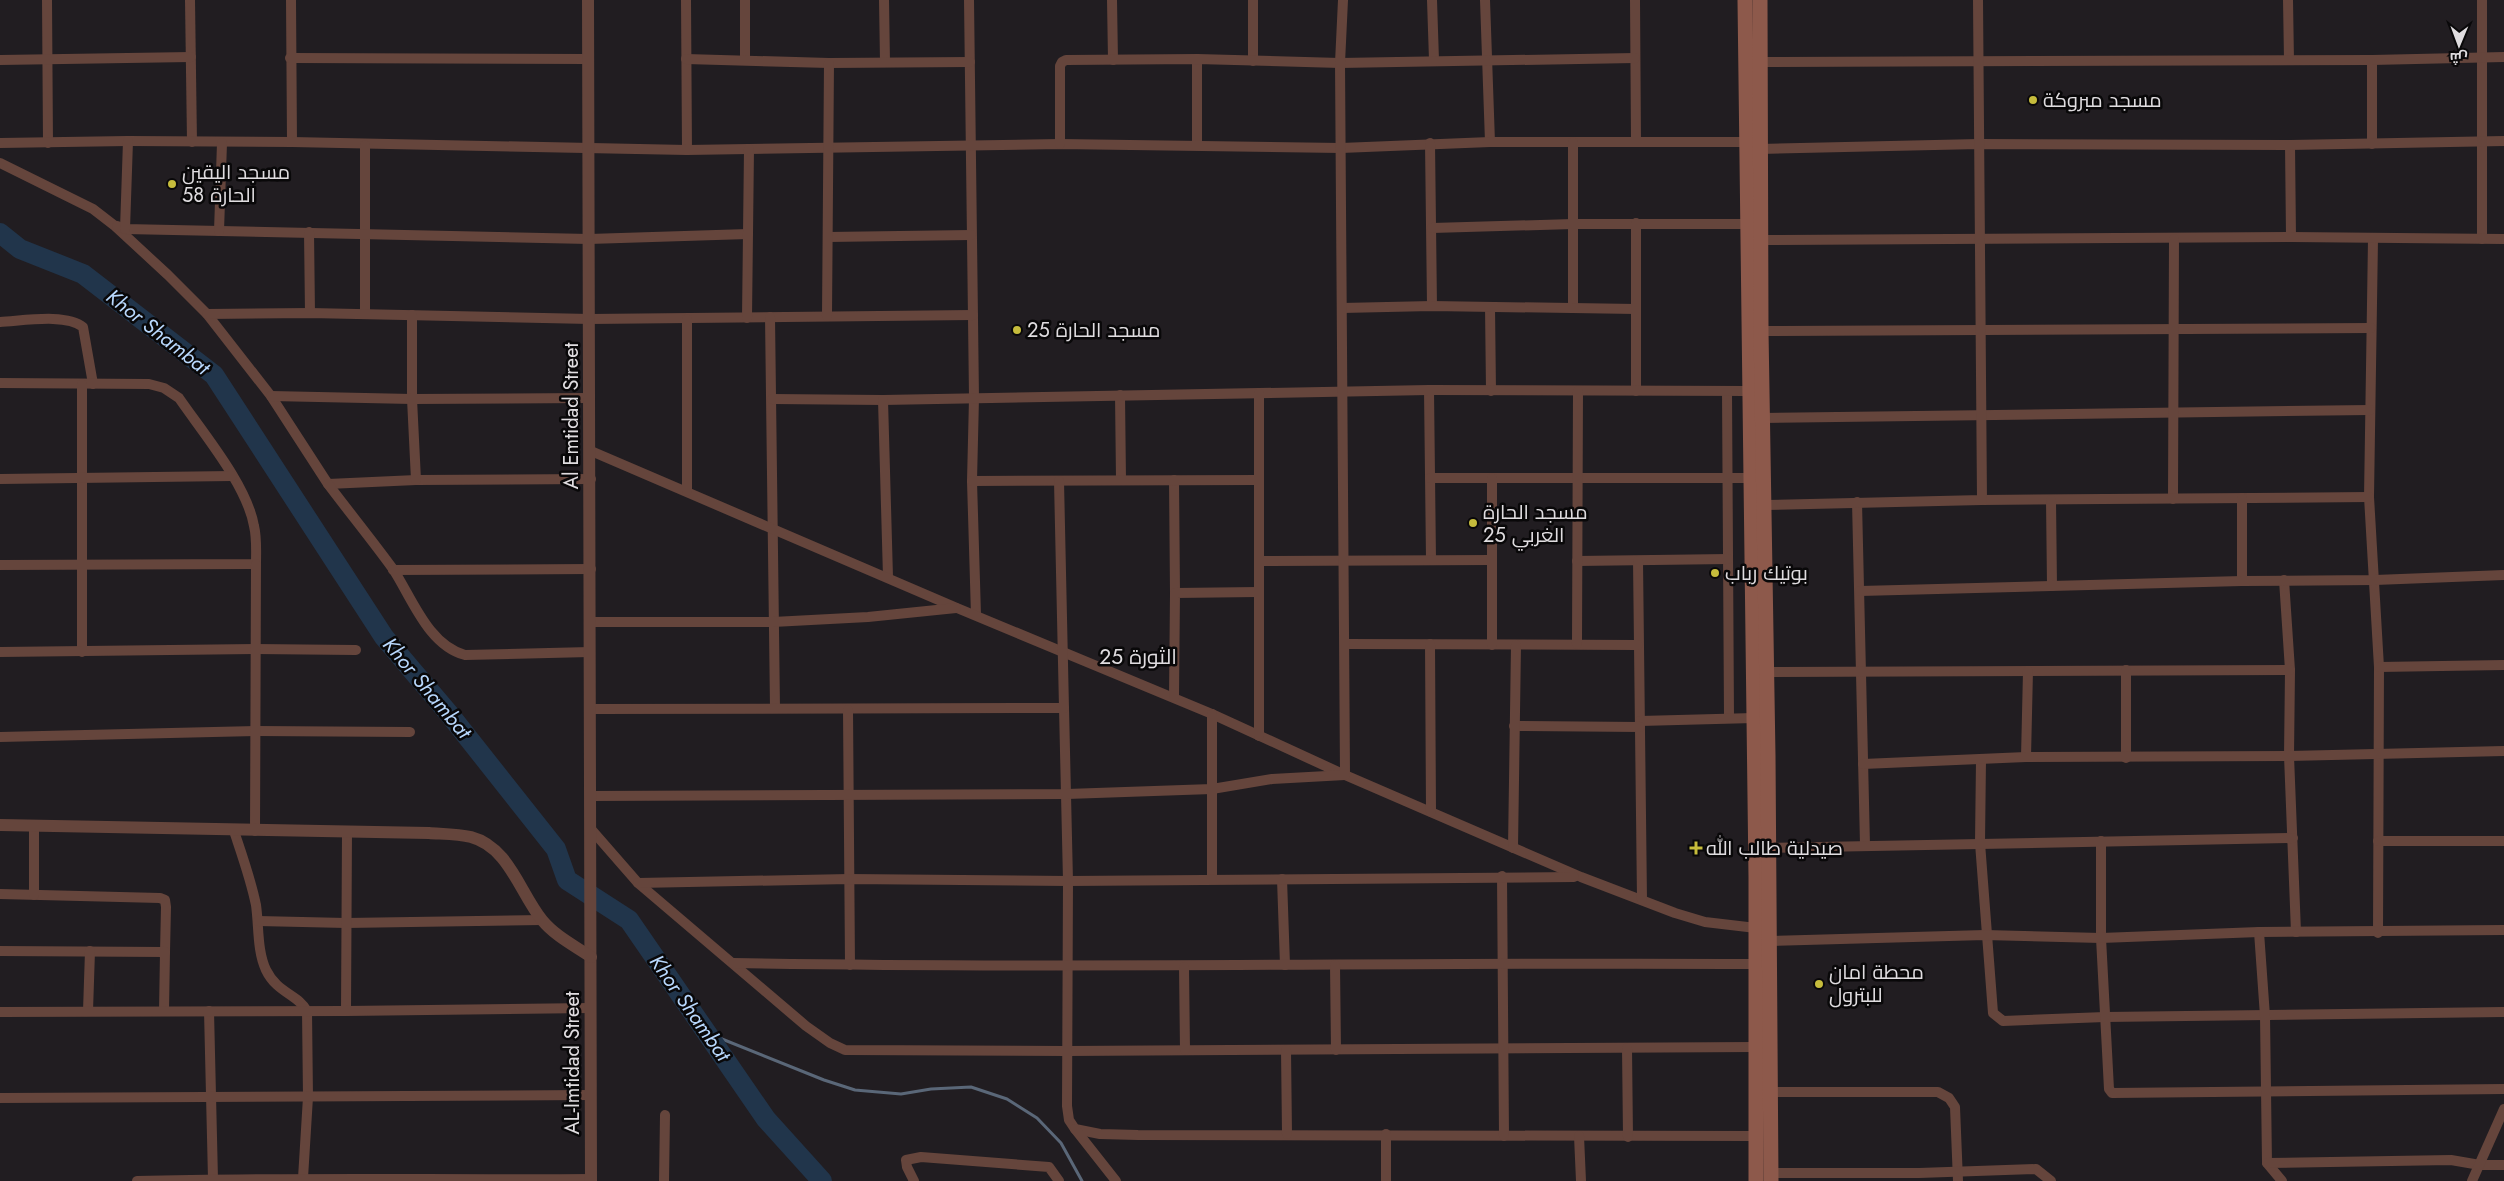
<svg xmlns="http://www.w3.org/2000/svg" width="2504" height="1181" viewBox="0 0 2504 1181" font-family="Jost,Cairo,sans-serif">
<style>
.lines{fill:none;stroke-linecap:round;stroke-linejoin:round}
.stream{stroke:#5a6778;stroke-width:3}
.river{stroke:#21354b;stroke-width:20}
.minor{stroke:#65453c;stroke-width:10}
.tertiary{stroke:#65453c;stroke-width:12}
.secondary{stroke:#8d594b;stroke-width:15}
.poi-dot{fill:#c6bc3c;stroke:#090809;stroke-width:2}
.labels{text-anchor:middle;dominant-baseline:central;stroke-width:5;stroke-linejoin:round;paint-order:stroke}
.poi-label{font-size:20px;fill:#e0dde0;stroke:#090809;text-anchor:start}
.street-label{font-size:20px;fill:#e0dde0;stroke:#090809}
.water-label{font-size:21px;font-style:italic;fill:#b8d8fd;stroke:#090809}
.neighbourhood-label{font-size:21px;fill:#e0dde0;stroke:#090809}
</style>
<rect width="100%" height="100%" fill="#211d21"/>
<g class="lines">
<polyline class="stream" points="707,1033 824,1080 855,1090 901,1094 931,1089 971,1087 1007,1099 1037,1118 1061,1143 1082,1181"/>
<polyline class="river" points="0,233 20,249 83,274 214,375 384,637 450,715 556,849 567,880 629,920 766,1119 822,1181"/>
<g class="minor">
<polyline points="47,0 48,143"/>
<polyline points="190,0 192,142"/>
<polyline points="291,0 292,142"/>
<polyline points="686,0 687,150"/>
<polyline points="745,0 745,60"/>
<polyline points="884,0 885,62"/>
<polyline points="969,0 974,398 972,481 976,615"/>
<polyline points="1112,0 1113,60"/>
<polyline points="1253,0 1253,61"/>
<polyline points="1432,0 1434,60"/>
<polyline points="1485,0 1490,142"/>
<polyline points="1635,0 1636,141"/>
<polyline points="2288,0 2289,60"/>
<polyline points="2482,0 2482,239"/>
<polyline points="290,58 588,59"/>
<polyline points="686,59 829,63 970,62"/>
<polyline points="1197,59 1197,145"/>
<polyline points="0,60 191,57"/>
<polyline points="2372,60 2372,144"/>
<polyline points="1760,62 2372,60 2504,57"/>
<polyline points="0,143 128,141 292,142 687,150 1060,144 1341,148 1490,142 1746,142"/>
<polyline points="1430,143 1432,306"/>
<polyline points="1060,144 1060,66 1062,62 1066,60 1197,59 1340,63 1635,58"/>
<polyline points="365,145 365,314"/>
<polyline points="2290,145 2291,237"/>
<polyline points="1760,149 1979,144 2290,145 2504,141"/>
<polyline points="0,163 93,209 115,226 168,275 207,314 271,396 328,484 416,480 591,479"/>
<polyline points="117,226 125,229 589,239 748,234"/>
<polyline points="1432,228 1573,224 1748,224"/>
<polyline points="125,229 128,141"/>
<polyline points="219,231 222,143"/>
<polyline points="309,232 310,313"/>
<polyline points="828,237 971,235"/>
<polyline points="2373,239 2369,497 2379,667 2378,933"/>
<polyline points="1761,240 2291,237 2504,239"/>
<polyline points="1490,307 1491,391"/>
<polyline points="1573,307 1573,142"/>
<polyline points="1342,308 1432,306 1636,309"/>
<polyline points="207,314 310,313 590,319 973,315"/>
<polyline points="412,315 412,399 416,480"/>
<polyline points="827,316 829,63"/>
<polyline points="770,317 775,708"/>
<polyline points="747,318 749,149"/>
<path d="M0,322c22,-1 66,-9 83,5l10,57"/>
<polyline points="1761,331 2371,328"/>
<path d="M0,383l149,1 15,4 15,10c24,35 68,87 75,128 3,12 2,25 2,38l-256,1"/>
<polyline points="82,384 82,652"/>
<polyline points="1429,390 1431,560"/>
<polyline points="1636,391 1636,223"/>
<polyline points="1727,391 1729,717"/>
<polyline points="1120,395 1121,480"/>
<polyline points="271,396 412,399 589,398"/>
<polyline points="772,399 883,400 1429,390 1749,391"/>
<polyline points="883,400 888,577"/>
<polyline points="1763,418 2370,410"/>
<polyline points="591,451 957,608 1212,714 1345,775 1581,877 1675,913 1705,922 1756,928"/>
<polyline points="1430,478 1751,478"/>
<polyline points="0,479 232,476"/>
<polyline points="1174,480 1175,593"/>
<polyline points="972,481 1259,480"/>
<path d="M328,484c21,28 44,56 65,85 19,29 35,76 72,86l125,-3"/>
<polyline points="687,491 687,319"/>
<polyline points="2173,499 2174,239"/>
<polyline points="1982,500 2369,497"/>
<polyline points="2051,500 2052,586"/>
<polyline points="1857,502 1865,845"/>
<polyline points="1765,505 1982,500 1978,0"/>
<polyline points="1259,561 1492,560"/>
<polyline points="1577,561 1728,559"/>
<polyline points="1638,561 1642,900"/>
<polyline points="393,570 591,569"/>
<polyline points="2284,580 2290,670 2289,756 2296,932"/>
<polyline points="2242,581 2242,498"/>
<polyline points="1860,591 2242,581 2375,580 2504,575"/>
<polyline points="590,622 773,622 868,617 956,608"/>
<polyline points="1345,644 1638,645"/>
<polyline points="1430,644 1431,812"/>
<polyline points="1577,644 1578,391"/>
<polyline points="1492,645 1492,478"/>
<polyline points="0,652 255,649 356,650"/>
<polyline points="2379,667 2504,665"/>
<polyline points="1767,672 2290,670"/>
<polyline points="1174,697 1175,593 1258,592"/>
<polyline points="1064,708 1068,881 1067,1106 1069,1120 1075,1129 1100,1134 1138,1135 1756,1136"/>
<polyline points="590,709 1064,708 1059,481"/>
<polyline points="848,710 850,965"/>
<polyline points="1640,721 1754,718"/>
<polyline points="1514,726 1640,727"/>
<polyline points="1259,736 1259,393"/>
<polyline points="0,737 256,731 410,732"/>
<polyline points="2026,757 2028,671"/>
<polyline points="2126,758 2126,670"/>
<polyline points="1981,760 1980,843 1993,1013 2003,1021 2105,1017 2504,1012"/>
<polyline points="1863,764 2026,757 2289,756 2504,751"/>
<polyline points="590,796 1067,794 1212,789 1272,779 1345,775 1340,63 1343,0"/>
<polyline points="590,828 638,883 806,1026 830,1043 845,1050 1067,1051 1755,1047"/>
<path d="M234,831c8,24 17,49 22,74 3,21 1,46 10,65 11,23 33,25 41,41l1,86 -5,81"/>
<polyline points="255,831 256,564"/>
<polyline points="2101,841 2101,938 2109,1089 2112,1093 2504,1089"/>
<polyline points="2378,841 2504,841"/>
<polyline points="1513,848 1516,645"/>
<polyline points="1769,848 2293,838"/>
<polyline points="1502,876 1504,1136"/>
<polyline points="1212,879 1212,714"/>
<polyline points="1282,879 1285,965"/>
<polyline points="638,883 849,879 1068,881 1574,877"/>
<polyline points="0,894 160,898 165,900 166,907 165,952"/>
<polyline points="34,895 34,826"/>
<polyline points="258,921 346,923 542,920"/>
<polyline points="2259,932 2265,1016 2267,1163 2282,1181"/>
<polyline points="1769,941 1985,935 2101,938 2259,932 2504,930"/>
<polyline points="0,951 165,952 164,1011"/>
<path d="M733,963c341,6 682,-1 1023,1"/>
<polyline points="1335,965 1336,1050"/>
<polyline points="1184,967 1185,1050"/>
<polyline points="88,1011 90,951"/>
<polyline points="209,1011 213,1179"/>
<polyline points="346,1011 347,832"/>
<polyline points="0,1012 346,1011 590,1008"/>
<polyline points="1627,1048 1628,1137"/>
<polyline points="1286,1050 1287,1134"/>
<polyline points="1770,1092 1938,1092 1949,1098 1955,1107 1958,1181"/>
<polyline points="0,1098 591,1095"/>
<polyline points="1075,1129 1116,1181"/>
<polyline points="1386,1134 1386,1181"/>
<polyline points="1579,1136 1581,1181"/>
<polyline points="2267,1163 2451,1160 2480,1165 2504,1165"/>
<polyline points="1771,1173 1919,1173 2036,1169 2051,1181"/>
<path d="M137,1181c151,-4 303,-1 454,-2"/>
<polyline points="664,1181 665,1115"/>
<polyline points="914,1181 907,1167 906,1160 921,1157 1049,1167 1059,1181"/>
<polyline points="2472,1181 2504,1109"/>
</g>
<g class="tertiary">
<polyline points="588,0 591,1181"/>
<path d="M0,825l429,8c14,1 29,1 42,4 38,10 49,56 71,83 13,16 33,26 49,37"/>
</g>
<g class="secondary">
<polyline points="1745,0 1756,877 1756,1181"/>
<polyline points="1760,0 1761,331 1768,755 1771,1181"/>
</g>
</g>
<g class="poi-dot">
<circle cx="2033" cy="100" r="5"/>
<circle cx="172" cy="184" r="5"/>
<circle cx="1017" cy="330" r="5"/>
<circle cx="1473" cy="523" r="5"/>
<circle cx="1715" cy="573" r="5"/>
<path d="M1693.5 840.5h5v5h5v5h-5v5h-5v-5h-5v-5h5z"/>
<circle cx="1819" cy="984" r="5"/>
</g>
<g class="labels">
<g class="poi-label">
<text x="2043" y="100">مسجد مبروكة</text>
<text x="182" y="172">مسجد اليقين<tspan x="182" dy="23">الحارة 58</tspan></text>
<text x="1027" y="330">مسجد الحارة 25</text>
<text x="1483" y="512">مسجد الحارة<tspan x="1483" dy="23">25 الغربي</tspan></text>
<text x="1725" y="573">بوتيك رباب</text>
<text x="1706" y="848">صيدلية طالب الله</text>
<text x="1829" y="972">محطة امان<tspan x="1829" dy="23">للبترول</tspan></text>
</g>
<g class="street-label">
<text transform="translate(571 416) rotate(-90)">Al Emtidad Street</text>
<text transform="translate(572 1063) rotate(-90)">AL-Imtidad Street</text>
</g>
<g class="water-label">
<text transform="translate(158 332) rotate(38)">Khor Shambat</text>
<text transform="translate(427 688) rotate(50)">Khor Shambat</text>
<text transform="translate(690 1008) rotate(55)">Khor Shambat</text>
</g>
<g class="neighbourhood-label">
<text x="1138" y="657">الثورة 25</text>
</g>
</g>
<g transform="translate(2459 45) rotate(181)" stroke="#090809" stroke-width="4" paint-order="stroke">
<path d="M0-4L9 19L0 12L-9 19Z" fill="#e0dde0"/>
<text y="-8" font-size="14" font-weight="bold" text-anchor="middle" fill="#e0dde0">ش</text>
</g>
</svg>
